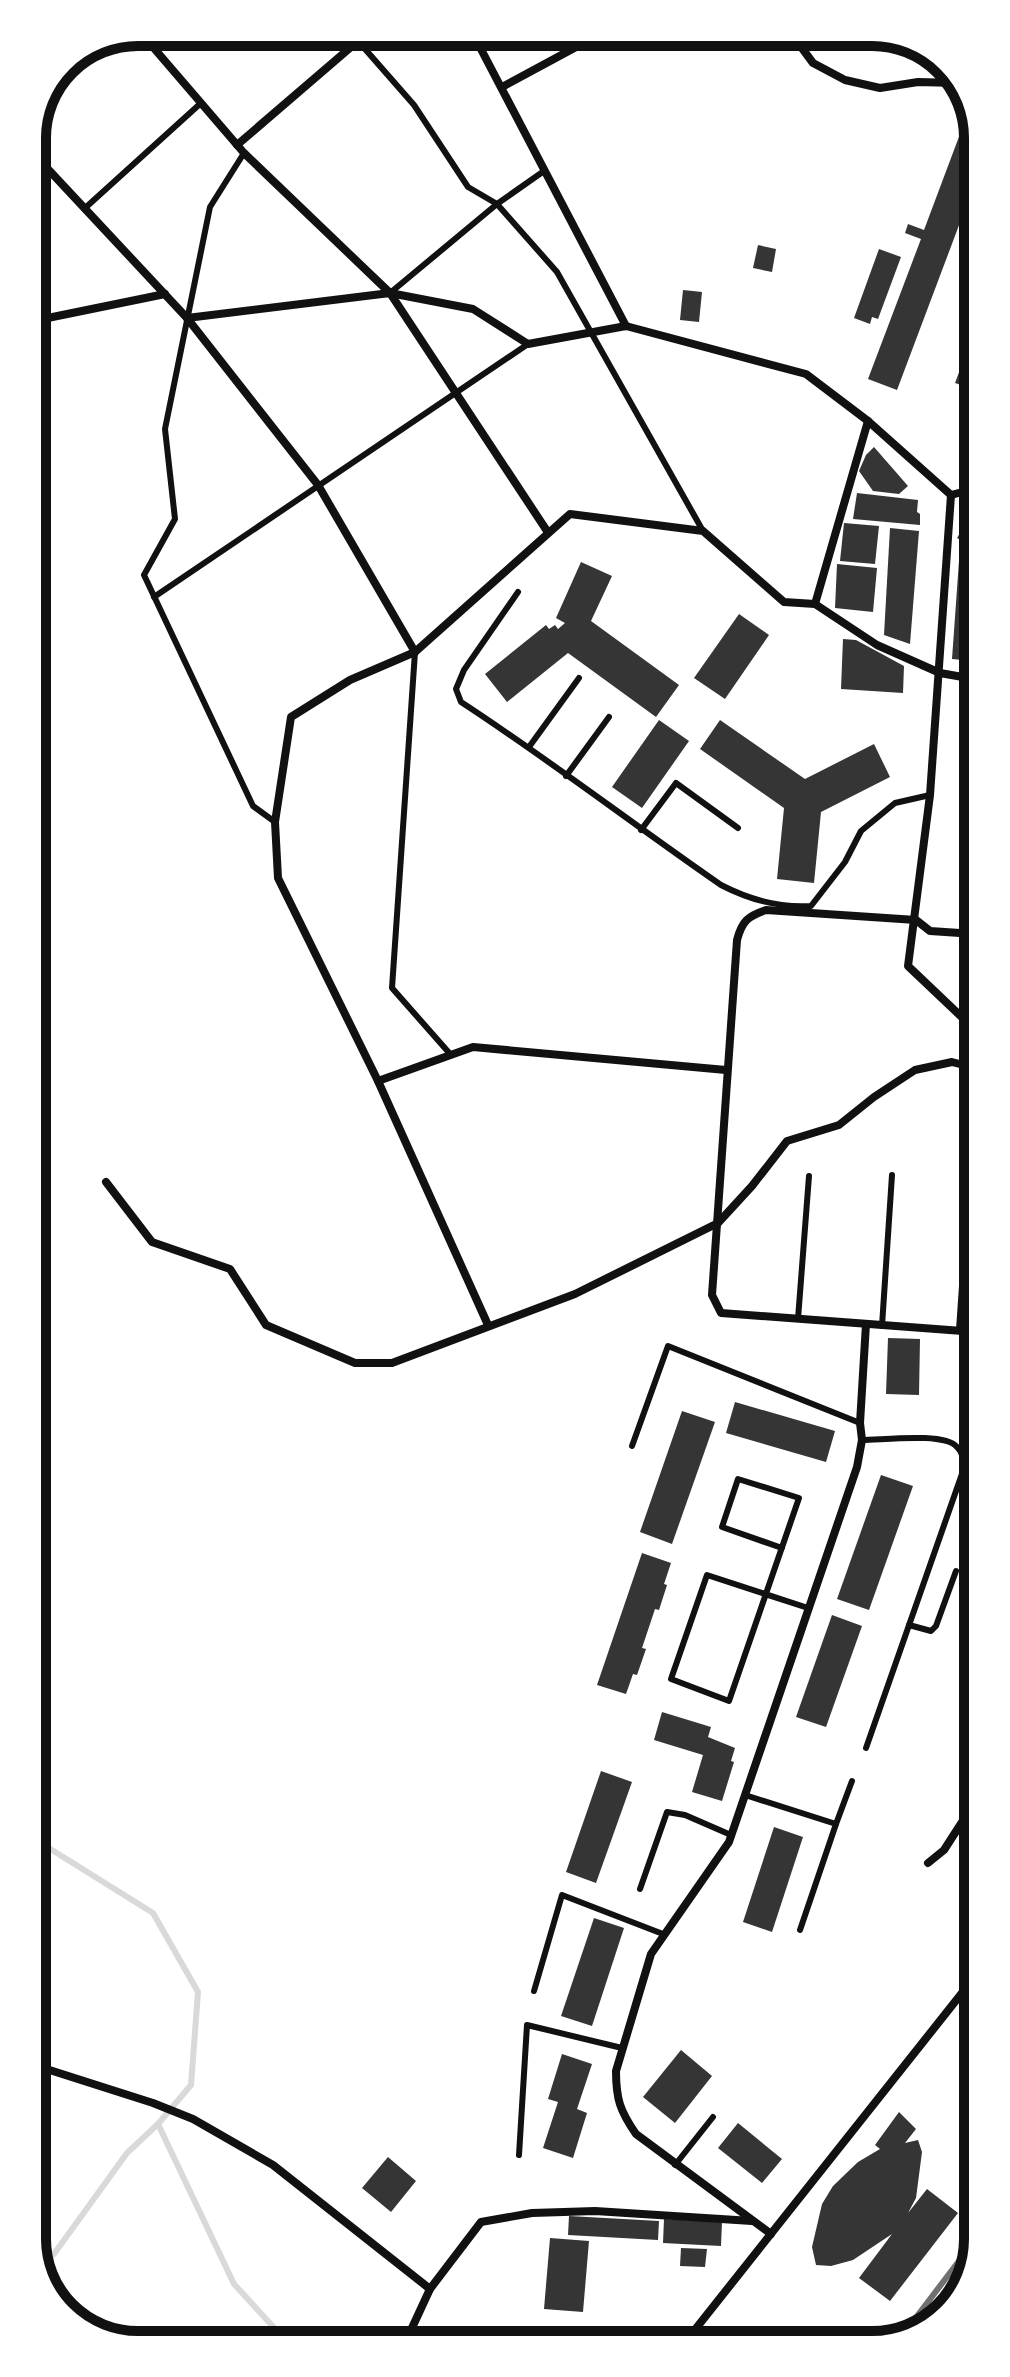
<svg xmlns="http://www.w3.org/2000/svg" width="1010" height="2377" viewBox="0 0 1010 2377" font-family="'Roboto Serif',serif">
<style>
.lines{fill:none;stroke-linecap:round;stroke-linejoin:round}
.stream{stroke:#d9d9d9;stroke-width:6}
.building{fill:#353535}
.service{stroke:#111;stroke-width:6}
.minor{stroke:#111;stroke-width:8}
.rail{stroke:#707070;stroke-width:6}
.rim{fill:none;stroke:#111;stroke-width:10}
</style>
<rect width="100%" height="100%" fill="#fff"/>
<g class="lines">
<g class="stream">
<polyline points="36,1840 153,1913 198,1992 191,2085 158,2124"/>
<polyline points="37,2265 54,2254 127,2153 158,2124 234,2284 289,2344"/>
</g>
</g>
<g class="building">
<polygon points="969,110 973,112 973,188 897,390 868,379 921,239 905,233 908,224 924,230"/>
<polygon points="758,245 776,249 772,272 753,268"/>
<polygon points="879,249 901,257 878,319 872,317 870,324 854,318"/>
<polygon points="683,290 702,292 699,322 680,320"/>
<polygon points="973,335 973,389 955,383"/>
<polygon points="874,447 908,486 899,494 873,491 859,471 866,455"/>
<polygon points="857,493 918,500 917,512 920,514 920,525 853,519"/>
<polygon points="974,510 974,547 957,538"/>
<polygon points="844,523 879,526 875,564 840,561"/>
<polygon points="890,528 919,531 910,644 884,635"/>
<polygon points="959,561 974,567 974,661 952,659"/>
<polygon points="581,562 612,576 591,621 679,685 656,717 568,653 507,702 485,674 546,625 549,629 555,625 558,629 565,623 556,618"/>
<polygon points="837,564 877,568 873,612 835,608"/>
<polygon points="739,614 769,635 725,699 694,678"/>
<polygon points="843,639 856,640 904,666 903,693 841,689"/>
<polygon points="659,720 689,741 642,808 612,787"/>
<polygon points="720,720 805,779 874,744 890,777 821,812 814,883 777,879 784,808 700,749"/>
<polygon points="888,1338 920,1339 919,1395 886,1394"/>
<polygon points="735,1402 835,1431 826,1462 726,1433"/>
<polygon points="682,1411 715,1422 672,1544 640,1532"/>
<polygon points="881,1475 913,1486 869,1610 837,1599"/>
<polygon points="642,1553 671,1563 664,1584 667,1585 659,1610 655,1609 642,1648 646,1649 637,1675 633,1674 626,1694 597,1685"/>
<polygon points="832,1615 862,1626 826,1727 796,1717"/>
<polygon points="662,1712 711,1727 708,1737 735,1748 731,1761 734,1762 722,1801 692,1792 703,1755 654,1740"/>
<polygon points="601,1771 632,1782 596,1883 566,1872"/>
<polygon points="774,1827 803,1837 772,1932 743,1922"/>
<polygon points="594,1918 624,1928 592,2026 561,2016"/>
<polygon points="681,2050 712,2076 675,2123 643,2097"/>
<polygon points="562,2054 592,2064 577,2109 587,2113 573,2158 543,2148 558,2102 548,2099"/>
<polygon points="899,2112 916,2129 905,2143 918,2140 922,2152 916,2198 908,2213 927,2189 958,2213 890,2301 859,2278 892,2234 853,2260 831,2266 816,2265 812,2247 822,2204 833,2186 858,2162 880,2149 875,2145"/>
<polygon points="738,2123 782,2159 762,2183 718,2148"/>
<polygon points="388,2157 416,2181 391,2212 362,2188"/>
<polygon points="569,2216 659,2221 658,2240 568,2235"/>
<polygon points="664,2219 722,2222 721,2246 663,2243"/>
<polygon points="550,2238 589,2241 583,2312 544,2309"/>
<polygon points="681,2248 707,2249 705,2267 680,2266"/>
</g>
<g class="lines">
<g class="service">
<polyline points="358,41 414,105 468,187 497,204 557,272 703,531"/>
<polyline points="244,153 210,207 165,429 175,519 144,575 253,806 275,822"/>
<polyline points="84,209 201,103"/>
<polyline points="390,293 497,204 544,171"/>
<path d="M518,592l-54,78 -8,19 5,13c89,58 173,123 260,183 29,15 58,23 90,21l34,-44 16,-31 34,-28 35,-8"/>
<polyline points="154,597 528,344"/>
<polyline points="415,652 392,988 451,1055"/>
<polyline points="529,747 579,678"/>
<polyline points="566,776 609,717"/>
<polyline points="641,830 676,783 738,828"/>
<polyline points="798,1319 809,1176"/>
<polyline points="882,1326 892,1175"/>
<polyline points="959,1330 969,1183"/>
<path d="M862,1440c21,0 82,-8 95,7 7,7 7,14 6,24l-97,277"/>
<polyline points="632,1446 668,1346 860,1423"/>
<path d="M782,1548l-60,-21 16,-48 61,19c-23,68 -47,135 -70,203l-58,-22 36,-104 101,33"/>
<polyline points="909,1625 931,1631 936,1626 956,1571"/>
<polyline points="745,1795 836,1824 800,1930"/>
<polyline points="836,1824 852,1781"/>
<polyline points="640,1889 667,1812 685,1815 731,1835"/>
<polyline points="534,1991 562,1895 663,1934"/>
<polyline points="519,2155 527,2025 622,2048"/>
<polyline points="675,2165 713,2117"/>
</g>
<g class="minor">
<polyline points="140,32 244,153 390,293 473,309 528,344 626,326 806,374 868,421 951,495 974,489"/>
<polyline points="342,32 358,41 405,32"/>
<polyline points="472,32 626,326"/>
<polyline points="790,32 813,63 845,80 880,88 918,82 957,83"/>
<polyline points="502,87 604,32"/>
<polyline points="237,145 358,41"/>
<polyline points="32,152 187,318 318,485 415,652"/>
<polyline points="187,318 390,293 547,531"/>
<polyline points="33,321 165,294"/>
<polyline points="951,495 930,795 908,966 968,1023 975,1024"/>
<polyline points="815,604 868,421"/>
<path d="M975,934l-45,-3 -14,-11 -150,-10c-18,6 -24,11 -29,30l-25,355 9,18 255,19"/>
<polyline points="378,1081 473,1047 726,1070"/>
<polyline points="106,1182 152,1242 230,1269 266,1325 355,1363 392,1363 575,1294 718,1223 752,1186 787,1141 839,1125 874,1097 915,1070 952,1062 975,1068"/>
<polyline points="488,1325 378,1081 278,878 275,822 291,717 350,680 415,652 570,514 703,531 784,602 815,604 877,645 940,673 974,679"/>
<polyline points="928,1863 944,1850 964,1819 977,1822"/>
<polyline points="37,2066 153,2103 193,2119 273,2165 430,2289"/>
<path d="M771,2234l-135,-100c-16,-23 -20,-35 -20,-63l35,-117 78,-112 128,-375 5,-27 -2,-17 6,-99"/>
<polyline points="686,2341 977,1974"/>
<polyline points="405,2343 430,2289 481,2222 532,2213 595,2211 752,2221"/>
</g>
<g class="rail">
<polyline points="925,2326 967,2271"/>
<polyline points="899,2340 978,2236"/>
</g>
</g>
<path d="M0 0H1010V2377H0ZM138 46H872A92 92 0 0 1 964 138V2239A92 92 0 0 1 872 2331H138A92 92 0 0 1 46 2239V138A92 92 0 0 1 138 46Z" fill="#fff" fill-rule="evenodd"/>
<path class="rim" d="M138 46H872A92 92 0 0 1 964 138V2239A92 92 0 0 1 872 2331H138A92 92 0 0 1 46 2239V138A92 92 0 0 1 138 46Z"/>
</svg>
